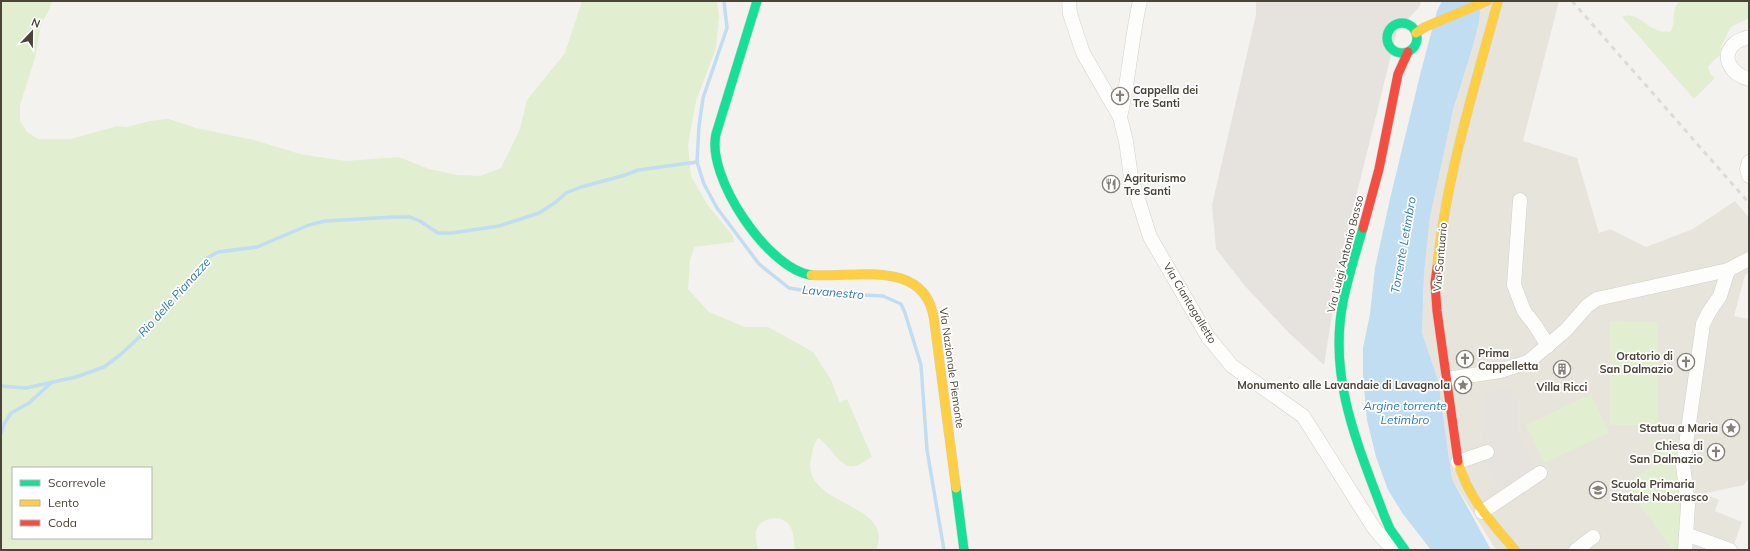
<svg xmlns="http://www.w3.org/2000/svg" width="1750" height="551" viewBox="0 0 1750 551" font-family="Mulish,sans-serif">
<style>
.residential{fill:#e7e4dc}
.industrial{fill:#e6e2de}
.green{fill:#e1eecf;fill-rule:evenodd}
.parking{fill:#e6e3df}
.water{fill:#c0ddf1}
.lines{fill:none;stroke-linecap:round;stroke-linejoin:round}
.stream{stroke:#c0ddf1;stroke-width:3.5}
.street-casing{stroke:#d2d0cb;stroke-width:15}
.fast-casing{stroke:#d3cfc5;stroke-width:10}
.slow-casing{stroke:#d3cfc5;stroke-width:10}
.jam-casing{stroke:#d3cfc5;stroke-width:10}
.street{stroke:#fdfdfc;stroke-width:14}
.fast{stroke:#16e098;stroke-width:9}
.slow{stroke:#ffcf43;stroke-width:9}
.jam{stroke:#f24e42;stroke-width:9}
.rail{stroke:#dbdbda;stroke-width:3;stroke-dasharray:5 5;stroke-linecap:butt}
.labels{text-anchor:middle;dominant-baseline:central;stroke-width:3.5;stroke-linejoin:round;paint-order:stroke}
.poi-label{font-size:11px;font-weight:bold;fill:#4b4439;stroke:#fff;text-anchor:start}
.street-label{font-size:11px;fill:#4b4439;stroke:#fff}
.water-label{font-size:12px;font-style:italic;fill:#2e7ab2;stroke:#fff}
</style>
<rect width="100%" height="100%" fill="#f4f2ee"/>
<polygon class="residential" points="1481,1 1559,1 1523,141 1577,158 1599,233 1610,229 1646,247 1693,229 1735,201 1749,218 1749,273 1745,275 1734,316 1749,319 1749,478 1744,485 1706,493 1707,495 1719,500 1715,511 1742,522 1733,547 1738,550 1496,550 1452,479 1438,380 1422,334 1424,274 1430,217 1442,158 1453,110 1471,54 1479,23"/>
<polygon class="industrial" points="1256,1 1421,1 1420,6 1397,31 1349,225 1336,289 1324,365 1289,333 1245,286 1216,249 1212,205 1256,15"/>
<g class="green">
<path d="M1,1h51l-4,11 -7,12 -6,34 -15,47v16l7,11 11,7h33l46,-13 10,1 23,-6 19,-2 27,9 58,12 46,14 46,7 53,-4 30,12 28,6 23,1 21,-8 19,-39 7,-29 38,-47 17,-52h135l2,16 -3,31 -20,53 -8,44 3,31 16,28 26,32 1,6 -40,5 -4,14 -2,28 21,23 36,15h23l45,25 18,28 9,23 7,-4 25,58c-5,3 -9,6 -14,8 -17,8 -27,-20 -40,-27 -5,7 -5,12 -7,20 -11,49 85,43 65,92h-81c-1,-7 -1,-15 -4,-22 -6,-15 -31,-12 -35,3 -1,6 1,13 2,19h-757zM13,468h138v70h-138z"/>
<path d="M1680,1h60l9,2v15l-18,9 -10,19 -1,9 -6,5 -6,7 2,7 5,4 -21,21 -72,-82c15,-6 22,9 35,13 3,2 9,1 13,2 8,-11 -1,-21 10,-31z"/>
<polygon points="1610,321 1658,322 1658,425 1610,425"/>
<polygon points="1591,394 1609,433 1544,463 1526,425"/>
<polygon points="1647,438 1680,442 1678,466 1681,541 1679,550 1673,550 1625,486 1661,458"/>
</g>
<polygon class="parking" points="1508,389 1518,402 1518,432 1535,469 1498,492 1482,460 1483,393"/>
<polygon class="water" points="1442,1 1481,1 1479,23 1471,53 1453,110 1430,217 1424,274 1422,333 1438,380 1452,479 1491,550 1431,550 1403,514 1388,490 1376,457 1367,420 1363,376 1363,348 1370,314 1375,268 1390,199 1420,75 1437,11"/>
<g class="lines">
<g class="stream">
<polyline points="724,1 727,28 703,98 699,126 697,162 704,184 717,208 759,264 789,288 820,293 883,296 901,304 905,313 921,365 927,450 944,550"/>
<polyline points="1,386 26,388 76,377 104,367 120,355 146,331 184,290 207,258 218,252 257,247 309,225 325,221 394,217 410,217 420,221 438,233 452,233 499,226 539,213 556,202 566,193 581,187 622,176 638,170 697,162"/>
<polyline points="1,433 4,424 11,413 29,403 52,382"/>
</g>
<defs>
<g id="street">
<path d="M1069,1l1,13 13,39 37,64 6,24 5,36 19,60 58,100 24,29 71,50 71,112c6,7 15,19 25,22"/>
<path d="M1749,37c-5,2 -11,3 -15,7 -15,14 -1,31 15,35"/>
<path d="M1120,117c9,-38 11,-77 20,-116"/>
<polyline points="1749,162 1747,169 1749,176"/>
<polyline points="1520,200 1514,285 1524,311 1535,325 1548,346"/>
<polyline points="1447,379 1500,371 1528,362 1566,330 1587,306 1597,299 1728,270 1749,259"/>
<polyline points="1458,462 1487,452"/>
<polyline points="1482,512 1540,473"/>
<polyline points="1686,534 1730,550"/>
<polyline points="1576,550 1593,537"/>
<polyline points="1685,550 1688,505 1683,466 1703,324 1709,312 1720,296 1728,270"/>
</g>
<g id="fast">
<path d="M757,1l-41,133c-10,43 52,135 95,141"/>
<circle cx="1402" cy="38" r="15"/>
<path d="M1363,228c-7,24 -15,49 -20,74 -15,77 15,143 41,213l6,14 15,21"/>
<polyline points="956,488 964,550"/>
</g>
<g id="slow">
<polyline points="1416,33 1425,27 1487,1"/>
<path d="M1437,268c9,-91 37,-179 61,-267"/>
<path d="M811,275c44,3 114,-17 123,44l22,169"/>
<path d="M1458,461c9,36 34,62 57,89"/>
</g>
<g id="jam">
<polyline points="1363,228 1379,169 1398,74 1408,52"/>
<polyline points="1437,268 1435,283 1437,311 1458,461"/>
</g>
</defs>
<use href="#street" class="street-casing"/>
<use href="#fast" class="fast-casing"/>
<use href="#slow" class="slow-casing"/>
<use href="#jam" class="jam-casing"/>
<use href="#street" class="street"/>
<use href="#fast" class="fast"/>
<use href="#slow" class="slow"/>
<use href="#jam" class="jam"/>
<polyline class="rail" points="1572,1 1749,203"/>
</g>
<defs>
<symbol id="church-ring" viewBox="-11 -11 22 22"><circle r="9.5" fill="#fff" stroke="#868178" stroke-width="1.5"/><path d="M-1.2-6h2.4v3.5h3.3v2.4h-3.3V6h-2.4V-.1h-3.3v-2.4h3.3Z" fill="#868178"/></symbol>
<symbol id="restaurant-ring" viewBox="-11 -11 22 22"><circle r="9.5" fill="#fff" stroke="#868178" stroke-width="1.5"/><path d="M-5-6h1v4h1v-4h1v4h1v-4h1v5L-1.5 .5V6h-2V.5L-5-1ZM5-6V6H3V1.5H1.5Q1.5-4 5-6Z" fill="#868178"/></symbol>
<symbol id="building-ring" viewBox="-11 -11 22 22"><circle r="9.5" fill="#fff" stroke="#868178" stroke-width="1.5"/><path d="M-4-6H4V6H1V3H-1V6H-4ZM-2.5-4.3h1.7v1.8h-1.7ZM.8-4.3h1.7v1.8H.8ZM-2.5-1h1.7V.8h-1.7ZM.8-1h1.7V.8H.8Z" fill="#868178"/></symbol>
<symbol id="sight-ring" viewBox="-11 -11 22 22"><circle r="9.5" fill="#fff" stroke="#868178" stroke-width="1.5"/><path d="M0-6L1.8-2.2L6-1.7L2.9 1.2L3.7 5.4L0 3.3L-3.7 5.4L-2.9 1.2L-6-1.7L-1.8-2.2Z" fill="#868178"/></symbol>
<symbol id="school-ring" viewBox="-11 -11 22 22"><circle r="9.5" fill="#fff" stroke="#868178" stroke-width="1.5"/><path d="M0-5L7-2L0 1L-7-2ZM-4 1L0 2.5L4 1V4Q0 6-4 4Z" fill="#868178"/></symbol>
</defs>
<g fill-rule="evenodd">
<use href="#church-ring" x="1110" y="86" width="20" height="20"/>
<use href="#restaurant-ring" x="1101" y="174" width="20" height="20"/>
<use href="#church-ring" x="1455" y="349" width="20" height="20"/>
<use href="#church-ring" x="1676" y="352" width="20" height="20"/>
<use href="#building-ring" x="1552" y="359" width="20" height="20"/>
<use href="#sight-ring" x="1453" y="375" width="20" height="20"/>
<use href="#sight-ring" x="1721" y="418" width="20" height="20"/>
<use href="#church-ring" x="1706" y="442" width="20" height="20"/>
<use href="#school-ring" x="1588" y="480" width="20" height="20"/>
</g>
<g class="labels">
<g class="poi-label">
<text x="1133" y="90">Cappella dei<tspan x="1133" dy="13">Tre Santi</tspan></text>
<text x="1124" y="178">Agriturismo<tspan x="1124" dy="13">Tre Santi</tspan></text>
<text x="1478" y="353">Prima<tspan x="1478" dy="13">Cappelletta</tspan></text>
<text x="1673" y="356" text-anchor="end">Oratorio di<tspan x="1673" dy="13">San Dalmazio</tspan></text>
<text x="1450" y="385" text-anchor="end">Monumento alle Lavandaie di Lavagnola</text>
<text x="1562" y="387" text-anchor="middle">Villa Ricci</text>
<text x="1718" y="428" text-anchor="end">Statua a Maria</text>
<text x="1703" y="446" text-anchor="end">Chiesa di<tspan x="1703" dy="13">San Dalmazio</tspan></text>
<text x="1611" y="484">Scuola Primaria<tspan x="1611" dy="13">Statale Noberasco</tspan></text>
</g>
<g class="street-label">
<text transform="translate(1345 254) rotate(-76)">Via Luigi Antonio Basso</text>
<text transform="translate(1440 257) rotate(-85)">Via Santuario</text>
<text transform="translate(1190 303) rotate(59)">Via Ciantagalletto</text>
<text transform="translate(952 368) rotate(82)">Via Nazionale Piemonte</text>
</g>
<g class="water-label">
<text transform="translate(1403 245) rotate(-80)">Torrente Letimbro</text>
<text transform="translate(833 292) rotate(5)">Lavanestro</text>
<text transform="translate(174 297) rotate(-48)">Rio delle Pianazze</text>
<text x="1405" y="405">Argine torrente<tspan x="1405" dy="14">Letimbro</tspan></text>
</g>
</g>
<rect width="1750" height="551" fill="none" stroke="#4b4439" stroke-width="4"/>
<rect x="12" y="467" width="140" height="72" fill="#ffffff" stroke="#b7b4b0"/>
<rect x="20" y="480" width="20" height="6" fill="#16e098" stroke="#b7b4b0"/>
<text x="48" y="487" font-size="12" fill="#4b4439">Scorrevole</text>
<rect x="20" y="500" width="20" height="6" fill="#ffcf43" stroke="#b7b4b0"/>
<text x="48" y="507" font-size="12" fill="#4b4439">Lento</text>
<rect x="20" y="520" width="20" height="6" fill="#f24e42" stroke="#b7b4b0"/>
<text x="48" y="527" font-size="12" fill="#4b4439">Coda</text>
<g transform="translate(32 32) rotate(22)" stroke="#ffffff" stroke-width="3" paint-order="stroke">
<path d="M0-3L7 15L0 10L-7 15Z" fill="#4b4439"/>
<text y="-6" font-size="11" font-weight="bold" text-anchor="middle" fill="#4b4439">N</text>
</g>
</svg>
